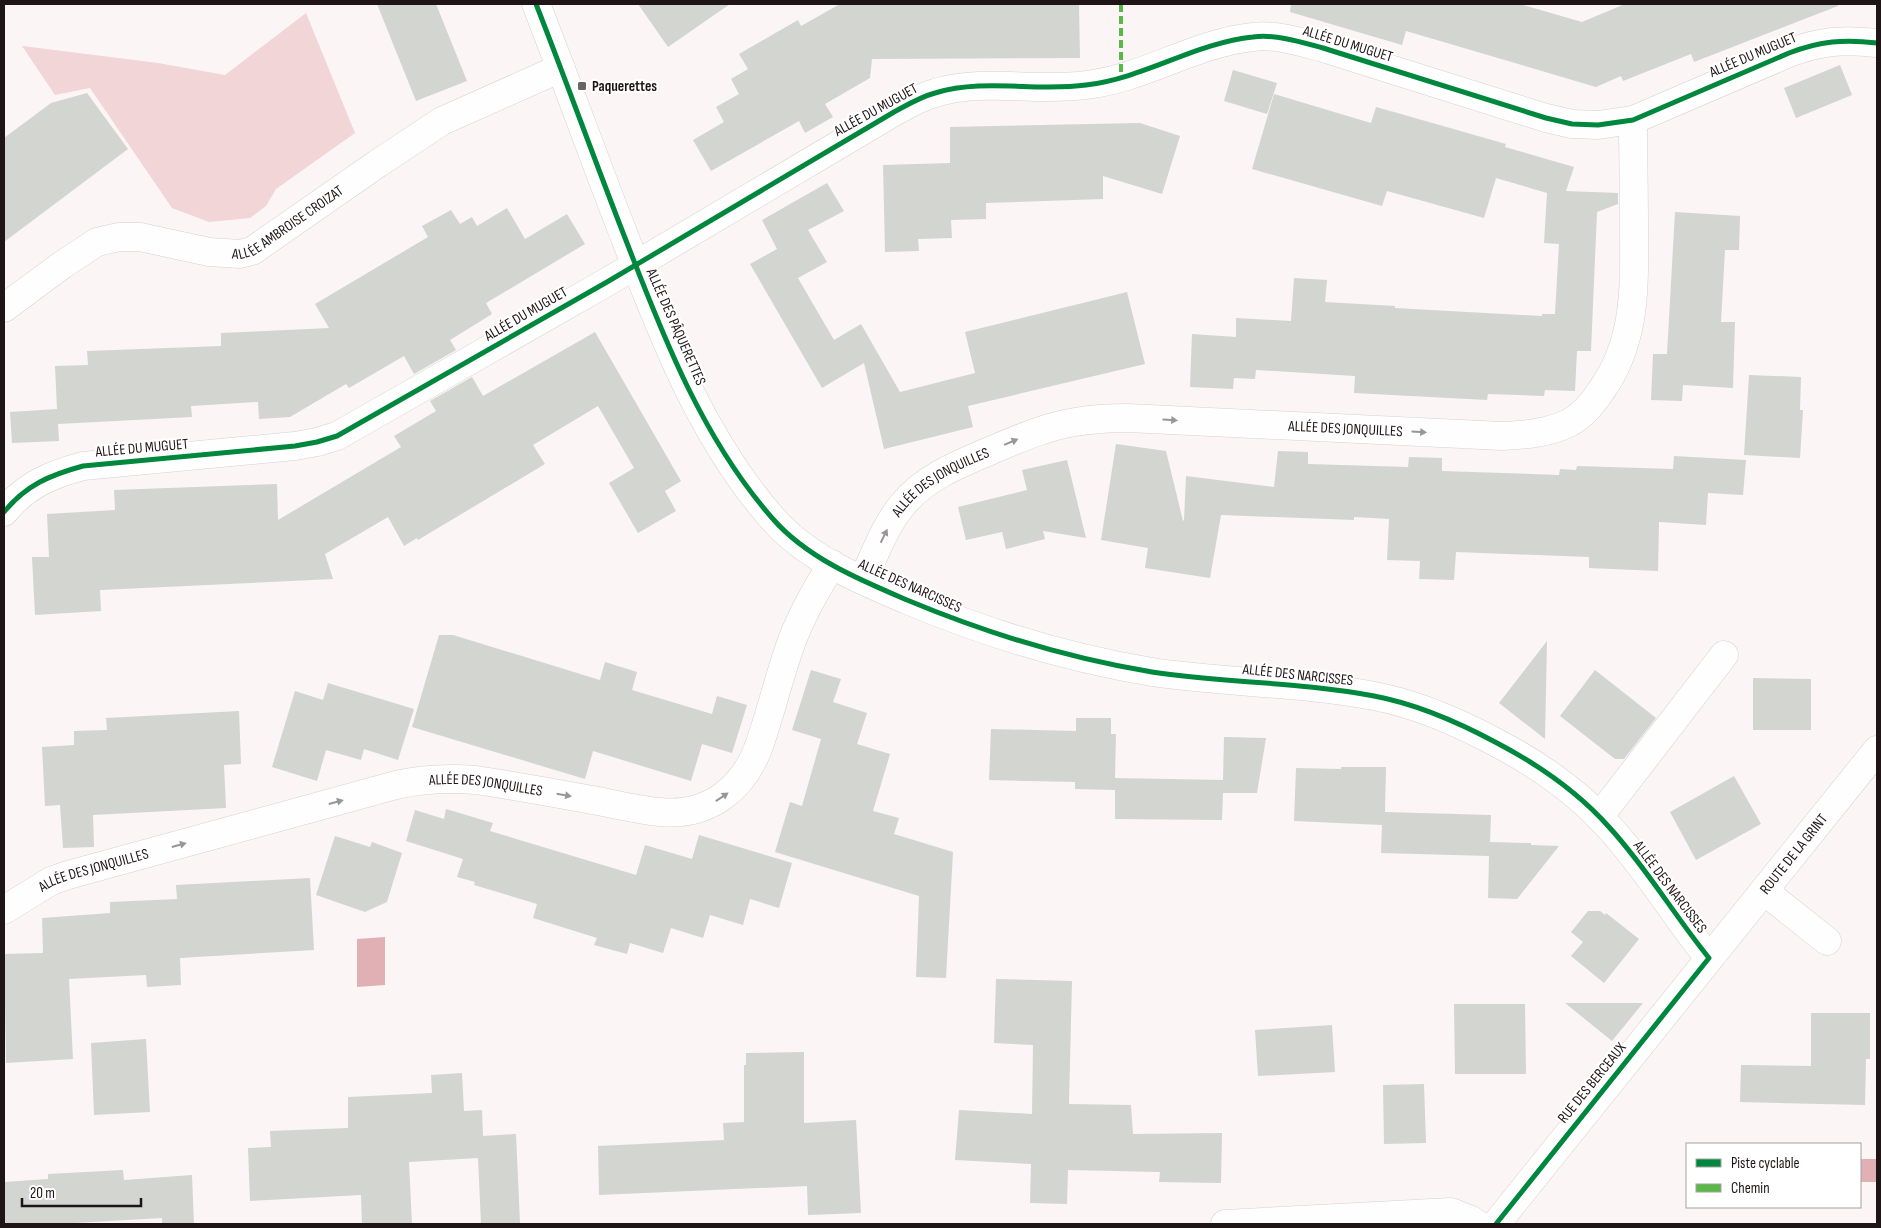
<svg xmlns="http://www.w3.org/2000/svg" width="1881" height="1228" viewBox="0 0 1881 1228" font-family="'Sofia Sans Condensed',sans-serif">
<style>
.green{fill:#f1d5d7}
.water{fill:#e0b0b5}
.building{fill:#d3d5d1}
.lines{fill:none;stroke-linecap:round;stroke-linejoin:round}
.minor-casing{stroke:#d8d0d0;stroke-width:29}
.minor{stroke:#fefefe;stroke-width:28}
.quiet{stroke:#58b947;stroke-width:4;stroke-dasharray:8 4;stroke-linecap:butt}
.cycleway-casing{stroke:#fff;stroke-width:8}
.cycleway{stroke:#00873e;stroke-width:5}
.oneway{fill:#9a9596}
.poi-dot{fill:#6c6364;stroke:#fff;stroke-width:2}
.labels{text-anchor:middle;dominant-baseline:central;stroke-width:4.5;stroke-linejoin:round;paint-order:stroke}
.street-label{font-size:15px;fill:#1f1516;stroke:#fff}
.poi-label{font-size:15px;font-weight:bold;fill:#1f1516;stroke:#fff;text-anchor:start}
</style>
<rect width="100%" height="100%" fill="#fbf5f5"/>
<polygon class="green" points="306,13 355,133 276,189 266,206 250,218 209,222 172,208 90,88 55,95 22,46 158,63 225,75"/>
<g class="water">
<polygon points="385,937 385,985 357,987 357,939"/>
<polygon points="1860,1159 1876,1159 1877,1182 1860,1182"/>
</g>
<g class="building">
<polygon points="377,4 436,4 467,81 416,101"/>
<polygon points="638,4 730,4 668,47"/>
<polygon points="840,4 1079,4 1080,58 872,59 870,78 825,104 833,117 805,133 799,121 711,171 693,140 724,122 716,107 739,94 731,79 748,69 739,54 798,20 801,26"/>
<polygon points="1291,4 1520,4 1582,22 1625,4 1838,4 1838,6 1694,62 1691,54 1623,81 1621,76 1596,87 1406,31 1402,45 1368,35 1290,12"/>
<polygon points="1840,65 1852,95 1796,118 1784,88"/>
<polygon points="1233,70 1277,83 1267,114 1224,101"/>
<polygon points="87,93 128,149 4,242 4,138 51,103"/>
<polygon points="1274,94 1371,123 1376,107 1408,116 1506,144 1505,147 1574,167 1566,191 1618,193 1618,204 1597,212 1591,351 1577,351 1575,391 1545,390 1544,396 1488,394 1487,400 1354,393 1355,376 1256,370 1255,379 1234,378 1233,389 1190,387 1192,334 1236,337 1236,318 1291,321 1294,278 1327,280 1325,302 1395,306 1395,308 1542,316 1542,314 1555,314 1559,244 1544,243 1547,193 1496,178 1484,218 1387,191 1382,206 1252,169"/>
<polygon points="1140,123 1180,136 1162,194 1103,176 1103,199 986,203 986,219 951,220 952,238 918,239 919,251 885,252 883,165 950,163 950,127"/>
<polygon points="827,183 844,211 808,230 827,262 798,278 834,340 861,324 900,392 975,373 965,332 1127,292 1145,364 968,406 973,427 884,449 864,363 822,388 750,264 777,249 762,220"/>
<polygon points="507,208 525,239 567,214 585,244 486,303 492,314 450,340 456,350 414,374 404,356 349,388 346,384 290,417 259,419 258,402 191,406 192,417 58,424 59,441 12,443 10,412 57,409 55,366 88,365 87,351 221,346 221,333 329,328 315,304 428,237 422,226 451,210 460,224 472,217 477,226"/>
<polygon points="1675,212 1740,216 1739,250 1725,250 1721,322 1735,322 1733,388 1683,385 1682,401 1651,400 1653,354 1667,354"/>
<polygon points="595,332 681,481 665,491 676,511 638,533 609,483 634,468 598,406 533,445 545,464 418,540 417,538 404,546 388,517 325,554 333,579 100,590 101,611 35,615 32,557 49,557 47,514 115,510 114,490 277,484 278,520 401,447 394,436 436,411 430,401 472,377 483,396"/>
<polygon points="1749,375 1801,377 1800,410 1803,410 1800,458 1744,455"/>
<polygon points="1116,444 1166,451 1183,521 1184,520 1186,476 1274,487 1278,451 1308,452 1308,464 1408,467 1409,457 1442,458 1442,471 1559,475 1560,469 1576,470 1577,466 1673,469 1674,456 1746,460 1743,495 1708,493 1706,525 1659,522 1658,571 1589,568 1589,557 1456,552 1454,580 1419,579 1420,561 1387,560 1389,519 1354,517 1354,520 1221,515 1210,578 1145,568 1148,548 1101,540"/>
<polygon points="1067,460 1086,538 1043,531 1045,539 1006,549 1002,532 966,540 958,507 1027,490 1022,470"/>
<polygon points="439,635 453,635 600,680 605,662 637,672 632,690 712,714 717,696 747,705 732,753 702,744 691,781 593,751 585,779 412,727"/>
<polygon points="1547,641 1545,739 1499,703"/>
<polygon points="811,670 841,679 833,702 867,713 857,744 890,754 873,811 899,818 894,834 953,852 946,978 916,977 919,896 775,852 790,802 802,806 821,739 792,730"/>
<polygon points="1595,670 1656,718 1624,759 1615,759 1560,716"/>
<polygon points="1753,678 1811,679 1811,730 1753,730"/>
<polygon points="328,683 414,709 398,760 364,749 361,760 326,750 317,781 272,767 295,691 323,700"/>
<polygon points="239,711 241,764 224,765 226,808 93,815 94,847 63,848 60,805 45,806 42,747 74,745 74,731 107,730 106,718"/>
<polygon points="1076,718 1111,718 1111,734 1116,734 1115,778 1223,780 1224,737 1266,738 1257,793 1223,793 1222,820 1115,819 1115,780 1115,790 1075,789 1075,782 989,780 991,729 1076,731"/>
<polygon points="1341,767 1386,767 1385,812 1491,815 1490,842 1531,843 1531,845 1559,846 1517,899 1488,898 1489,856 1381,853 1382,825 1294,821 1296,768 1341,769"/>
<polygon points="1734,776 1761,824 1696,860 1670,812"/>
<polygon points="446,809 493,823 490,831 636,875 645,845 692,859 699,835 792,863 779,908 750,899 743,925 710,915 703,938 671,928 663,953 630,943 627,954 594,945 597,938 533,918 537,904 474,885 475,882 457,877 463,859 406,841 415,810 444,819"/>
<polygon points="335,836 370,847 372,842 402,853 387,902 365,912 316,895"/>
<polygon points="310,878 314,950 180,958 181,985 147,987 146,975 69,979 73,1059 6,1063 4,954 43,953 42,918 110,913 110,902 177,899 176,885"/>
<polygon points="1588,911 1600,911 1605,915 1606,913 1639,939 1604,983 1571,956 1583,942 1571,932"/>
<polygon points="996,979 1072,981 1069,1104 1131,1105 1133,1134 1222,1133 1221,1183 1159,1182 1160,1172 1068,1170 1067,1204 1030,1203 1031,1164 955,1160 959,1110 1032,1114 1033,1045 994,1043"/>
<polygon points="1565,1003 1643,1003 1612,1041"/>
<polygon points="1454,1004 1525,1004 1526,1074 1455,1074"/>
<polygon points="1811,1013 1870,1013 1870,1059 1866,1059 1865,1105 1740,1102 1741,1065 1811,1066"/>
<polygon points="1332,1025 1335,1072 1258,1076 1255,1030"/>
<polygon points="146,1039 150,1112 94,1115 91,1043"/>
<polygon points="804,1052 804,1123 856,1120 861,1213 808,1215 807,1186 599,1195 598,1146 724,1140 723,1123 744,1122 744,1065 746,1065 746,1053"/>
<polygon points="462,1073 464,1111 482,1110 483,1136 516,1134 520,1223 481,1224 478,1158 409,1162 412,1224 362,1224 361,1195 250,1201 248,1148 271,1147 270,1131 348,1128 348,1097 432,1093 431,1075"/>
<polygon points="1424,1084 1426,1143 1384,1144 1383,1085"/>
<polygon points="123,1170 124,1180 192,1175 194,1224 162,1224 162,1218 57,1224 4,1224 4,1182 48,1179 48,1174"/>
</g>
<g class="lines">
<defs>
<g id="minor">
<path d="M536,4c31,79 60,160 91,239 37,96 77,198 146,276 34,39 87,61 134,81 79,33 160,58 245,72 73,11 149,10 222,24 43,8 84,26 123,47 40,21 81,49 112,84 37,40 65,88 100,131"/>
<path id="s1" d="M4,308l58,-43 35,-23 22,-5h21l69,15 31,2 12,-3 125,-87 65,-43 119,-53"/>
<path d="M4,512c22,-27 46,-37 79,-46l212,-20 22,-4 20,-6 270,-154 287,-170c13,-7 26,-15 41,-19 49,-15 101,-1 151,-8 59,-7 109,-42 167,-48 23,-3 48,5 70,11l223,70 26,6 26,1 35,-5 156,-67c31,-12 55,-14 88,-10"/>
<path id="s2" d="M863,580c12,-26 22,-55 41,-77 25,-29 61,-41 95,-56 24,-10 50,-21 76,-25 18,-3 35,-4 53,-4l374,18c23,-1 46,-3 67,-13 13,-7 24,-20 32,-32 37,-52 33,-108 33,-168 0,-35 -1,-69 -1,-103"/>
<polyline points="1599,817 1724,655"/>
<polyline points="1764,891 1827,941"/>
<path id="s3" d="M4,910l47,-29 17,-6 328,-90c27,-6 53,-7 80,-5 39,6 78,13 116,20 23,4 45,10 68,12 49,5 85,-24 100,-69 12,-34 20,-71 33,-105 10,-26 24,-50 39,-74"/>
<polyline points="1225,1224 1451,1212 1471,1220 1477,1224"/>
<path id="s4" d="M1496,1224l381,-474"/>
</g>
</defs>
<use href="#minor" class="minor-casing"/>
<use href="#minor" class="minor"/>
<polyline class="quiet" points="1121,4 1121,78"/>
<defs>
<g id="cycleway">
<path d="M536,4c31,79 60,160 91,239 37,96 77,198 146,276 34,39 87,61 134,81 79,33 160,58 245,72 73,11 149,10 222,24 43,8 84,26 123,47 40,21 81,49 112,84 37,40 65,88 100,131l-213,266"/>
<path d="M4,512c22,-27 46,-37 79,-46l212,-20 22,-4 20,-6 270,-154 287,-170c13,-7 26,-15 41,-19 49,-15 101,-1 151,-8 59,-7 109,-42 167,-48 23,-3 48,5 70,11l223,70 26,6 26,1 35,-5 156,-67c31,-12 55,-14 88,-10"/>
</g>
</defs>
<use href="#cycleway" class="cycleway-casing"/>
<use href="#cycleway" class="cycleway"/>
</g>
<defs><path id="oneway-solid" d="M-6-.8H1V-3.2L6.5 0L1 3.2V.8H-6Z" transform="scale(1.25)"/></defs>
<g class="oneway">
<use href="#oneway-solid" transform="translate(1170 420) rotate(3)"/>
<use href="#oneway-solid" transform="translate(1419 432) rotate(3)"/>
<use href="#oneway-solid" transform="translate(1011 442) rotate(-23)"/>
<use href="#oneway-solid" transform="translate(884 536) rotate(-64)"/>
<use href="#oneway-solid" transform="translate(564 795) rotate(10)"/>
<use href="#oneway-solid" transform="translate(722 797) rotate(-34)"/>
<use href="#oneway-solid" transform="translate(336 802) rotate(-15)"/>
<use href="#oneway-solid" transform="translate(179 845) rotate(-15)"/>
</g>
<rect class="poi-dot" x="577" y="81" width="10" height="10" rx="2.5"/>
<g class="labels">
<g class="street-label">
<text transform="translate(1348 44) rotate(17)">ALLÉE DU MUGUET</text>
<text transform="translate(1753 55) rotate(-23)">ALLÉE DU MUGUET</text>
<text transform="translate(876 110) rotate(-29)">ALLÉE DU MUGUET</text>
<text stroke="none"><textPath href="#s1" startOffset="316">ALLÉE AMBROISE CROIZAT</textPath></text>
<text transform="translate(526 314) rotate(-30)">ALLÉE DU MUGUET</text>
<text transform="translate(676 327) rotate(66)">ALLÉE DES PÂQUERETTES</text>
<text stroke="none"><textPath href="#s2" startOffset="550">ALLÉE DES JONQUILLES</textPath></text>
<text transform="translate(142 448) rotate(-5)">ALLÉE DU MUGUET</text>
<text stroke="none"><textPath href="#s2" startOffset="130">ALLÉE DES JONQUILLES</textPath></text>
<text transform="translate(910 586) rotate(24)">ALLÉE DES NARCISSES</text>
<text transform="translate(1298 675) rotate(6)">ALLÉE DES NARCISSES</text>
<text stroke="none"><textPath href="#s3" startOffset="504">ALLÉE DES JONQUILLES</textPath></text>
<text stroke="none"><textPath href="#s4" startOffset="475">ROUTE DE LA GRINT</textPath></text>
<text stroke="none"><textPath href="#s3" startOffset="99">ALLÉE DES JONQUILLES</textPath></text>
<text transform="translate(1670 887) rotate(53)">ALLÉE DES NARCISSES</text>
<text transform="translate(1592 1083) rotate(-51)">RUE DES BERCEAUX</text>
</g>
<g class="poi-label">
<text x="592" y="86">Paquerettes</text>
</g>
</g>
<rect width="1881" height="1228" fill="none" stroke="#1f1516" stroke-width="10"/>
<rect x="1686" y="1143" width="175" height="65" fill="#ffffff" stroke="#a5a1a2"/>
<rect x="1696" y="1159" width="25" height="8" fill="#00873e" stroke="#a5a1a2"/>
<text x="1731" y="1168" font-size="15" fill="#1f1516">Piste cyclable</text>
<rect x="1696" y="1184" width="25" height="8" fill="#58b947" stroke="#a5a1a2"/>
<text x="1731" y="1193" font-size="15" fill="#1f1516">Chemin</text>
<path d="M22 1198v8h119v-8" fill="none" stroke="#1f1516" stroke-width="2.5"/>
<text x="30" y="1198" font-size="15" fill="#1f1516" stroke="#ffffff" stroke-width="4" paint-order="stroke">20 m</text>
</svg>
